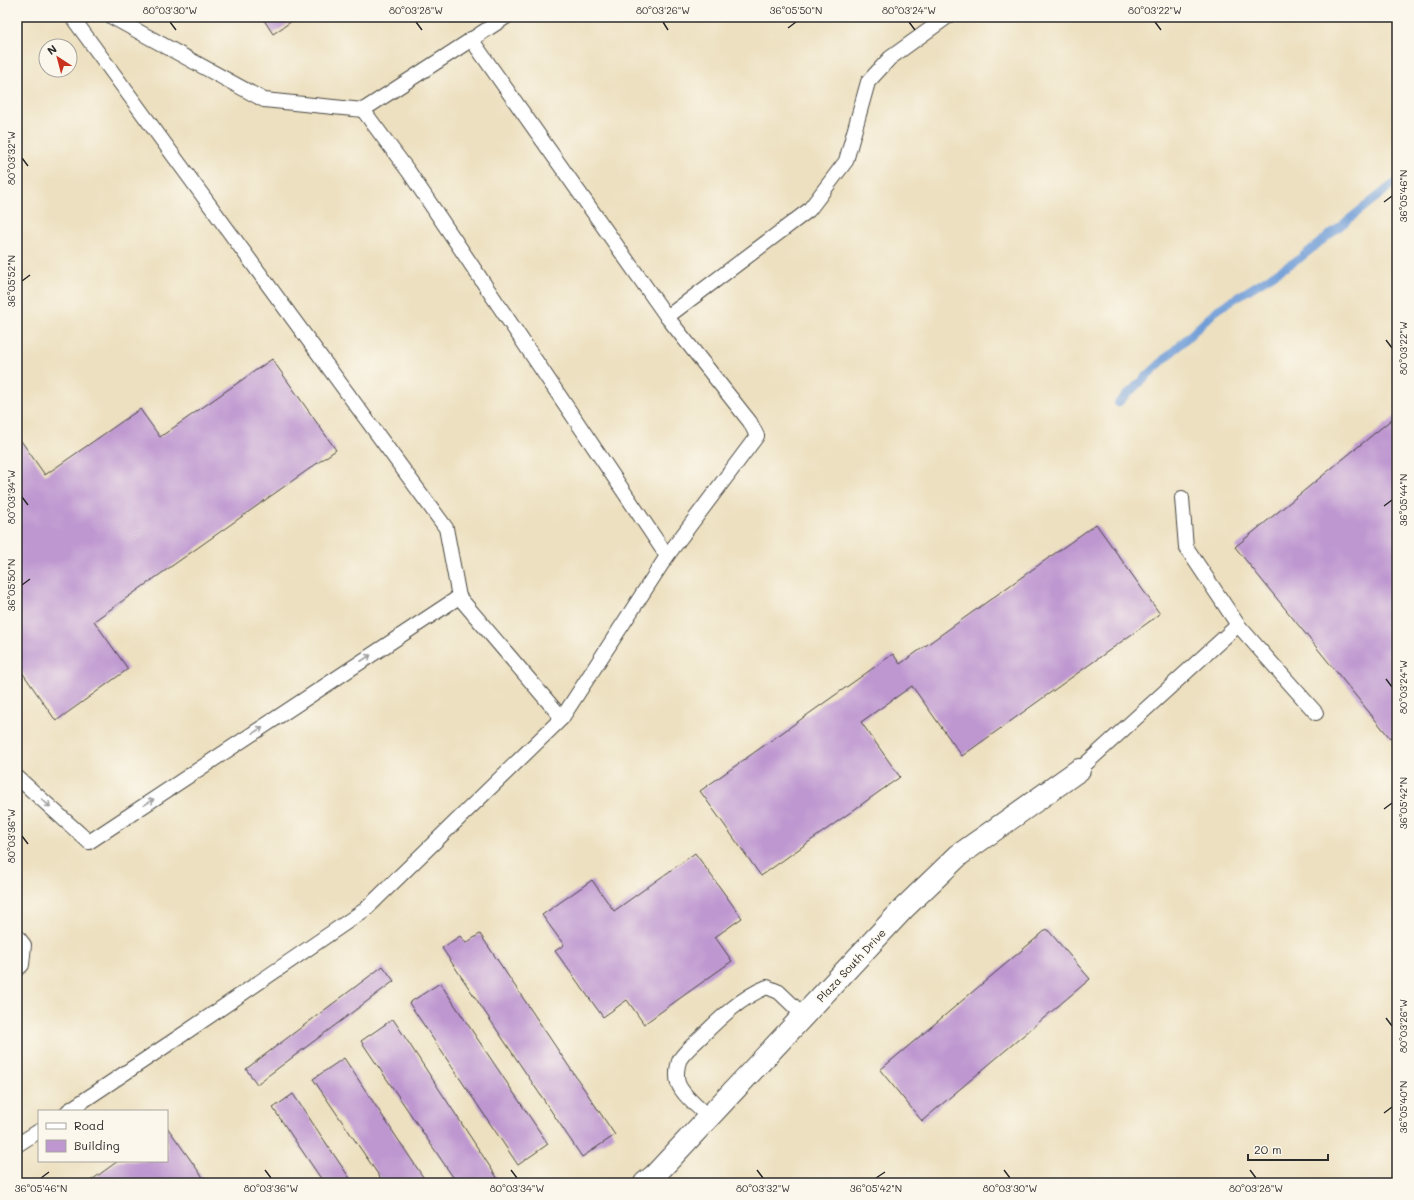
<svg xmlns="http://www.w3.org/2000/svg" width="1414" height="1200" viewBox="0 0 1414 1200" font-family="Mali,sans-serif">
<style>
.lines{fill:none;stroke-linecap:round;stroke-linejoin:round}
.stream{stroke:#6f9dd7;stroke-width:8}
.building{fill:#be97d0}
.service-casing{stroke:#484641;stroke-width:16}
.minor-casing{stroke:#484641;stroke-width:24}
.service{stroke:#fff;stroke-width:14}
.minor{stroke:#fff;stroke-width:22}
.oneway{stroke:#a0a0a0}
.ticks{fill:none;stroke:#2b2b2b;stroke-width:1.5}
.labels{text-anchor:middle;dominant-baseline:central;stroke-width:3;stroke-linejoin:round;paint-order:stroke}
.street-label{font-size:11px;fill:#2b2b2b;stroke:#fbf7ec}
.neatline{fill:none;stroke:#2b2b2b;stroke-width:1.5}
.ticks-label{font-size:10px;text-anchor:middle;fill:#2b2b2b}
</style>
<rect width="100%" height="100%" fill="#fbf7ec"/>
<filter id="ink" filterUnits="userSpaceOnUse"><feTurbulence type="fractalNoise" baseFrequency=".025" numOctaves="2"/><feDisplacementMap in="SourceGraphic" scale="8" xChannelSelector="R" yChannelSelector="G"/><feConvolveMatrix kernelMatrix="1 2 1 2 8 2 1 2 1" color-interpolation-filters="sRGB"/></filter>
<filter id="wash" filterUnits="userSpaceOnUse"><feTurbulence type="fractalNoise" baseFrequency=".012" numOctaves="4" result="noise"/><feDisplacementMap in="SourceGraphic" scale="16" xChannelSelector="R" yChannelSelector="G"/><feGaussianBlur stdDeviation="0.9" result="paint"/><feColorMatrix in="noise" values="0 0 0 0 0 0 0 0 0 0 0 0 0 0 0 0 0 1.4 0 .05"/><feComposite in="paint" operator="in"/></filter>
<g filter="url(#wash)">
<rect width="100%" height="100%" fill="#ede0c0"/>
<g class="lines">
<polyline class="stream" points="1118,403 1218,309 1299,259 1397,181"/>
</g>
<g id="blocks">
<g class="building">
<polygon points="262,17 298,17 273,34"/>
<polygon points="272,359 336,450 94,621 128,669 56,721 17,665 17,435 45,475 140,409 160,437"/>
<polygon points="1397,415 1397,733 1390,738 1235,547"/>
<polygon points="1096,524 1160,614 962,756 912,686 861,722 900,777 761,876 700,791 893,654 900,664"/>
<polygon points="695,853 742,918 715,937 732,961 644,1024 627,1000 603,1017 555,951 564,945 542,915 592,880 614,911"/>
<polygon points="1047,929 1090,979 922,1121 880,1070"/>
<polygon points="480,934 615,1135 582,1157 442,948 460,936 466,943"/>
<polygon points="383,966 394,981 257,1084 246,1069"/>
<polygon points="440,983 548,1144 518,1165 409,1003"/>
<polygon points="393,1019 500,1182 498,1183 457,1183 361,1041"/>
<polygon points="344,1058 427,1183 384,1183 313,1079"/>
<polygon points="293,1094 353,1183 324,1183 273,1108"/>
<polygon points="167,1127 207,1183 90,1183 89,1182 118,1161 167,1161"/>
</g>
</g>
</g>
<g filter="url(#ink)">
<use href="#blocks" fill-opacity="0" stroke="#484641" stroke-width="1"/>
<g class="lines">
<defs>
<g id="service">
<polyline points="112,17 264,100 363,110 506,17"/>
<polyline points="471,39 667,317 750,422 757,436 667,556"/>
<polyline points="667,317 809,210 846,161 868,82 890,58 947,17"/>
<polyline points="1182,498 1186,547 1238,625 1316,713"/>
<polyline points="459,597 562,718"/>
<polyline points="1079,770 1238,625"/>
<polyline points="17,777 89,842 459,597 446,528 72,17"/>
<polyline points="17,936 24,945 22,965 17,969"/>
<polyline points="68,1111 179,1037 366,909 562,718 667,556 409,172 363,110"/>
<path d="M709,1117c-9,-8 -27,-22 -31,-34 -2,-7 -1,-18 2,-24 6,-9 14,-15 21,-22 19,-19 41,-40 66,-50l12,5 25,24"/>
<polyline points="17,1145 39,1131"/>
</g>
<polyline id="minor" points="645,1183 654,1176 904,908 959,855 1079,770"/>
</defs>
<use href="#service" class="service-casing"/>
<use href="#minor" class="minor-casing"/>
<use href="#service" class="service"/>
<use href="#minor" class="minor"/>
</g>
<defs><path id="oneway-shaft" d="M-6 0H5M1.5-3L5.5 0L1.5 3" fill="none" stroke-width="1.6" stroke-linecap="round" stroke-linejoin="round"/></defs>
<g class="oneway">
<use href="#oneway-shaft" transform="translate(366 658) rotate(-33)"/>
<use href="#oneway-shaft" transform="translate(258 730) rotate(-33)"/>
<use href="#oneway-shaft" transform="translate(149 802) rotate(-33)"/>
<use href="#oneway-shaft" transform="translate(46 803) rotate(42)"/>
</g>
</g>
<path class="ticks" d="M170,22l6,8M416,22l6,8M663,22l5,8M909,22l6,8M1155,22l6,8M788,28l8,-6M22,158l6,8M1384,202l8,-6M22,281l8,-6M1386,340l6,8M22,497l6,8M1384,506l8,-6M22,585l8,-6M1386,679l6,8M1384,809l8,-6M22,836l6,8M1386,1018l6,8M1384,1113l8,-6M265,1170l6,8M511,1170l6,8M757,1170l6,8M1004,1170l6,8M1250,1170l6,8M41,1178l8,-6M876,1178l9,-6"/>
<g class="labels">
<g class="street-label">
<text transform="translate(851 965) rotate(-47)">Plaza South Drive</text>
</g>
</g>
<rect width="1414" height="1200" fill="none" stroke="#fbf7ec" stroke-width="44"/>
<rect x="38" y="1110" width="130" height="52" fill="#fbf7ec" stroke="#a8a59f"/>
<rect x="46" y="1123" width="20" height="6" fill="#ffffff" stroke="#a8a59f"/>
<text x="74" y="1130" font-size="12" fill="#2b2b2b">Road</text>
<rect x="46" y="1140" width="20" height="12" fill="#be97d0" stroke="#a8a59f"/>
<text x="74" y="1150" font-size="12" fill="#2b2b2b">Building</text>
<g transform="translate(58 58) rotate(324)"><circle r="19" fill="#fbf7ec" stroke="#a8a59f"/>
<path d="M0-3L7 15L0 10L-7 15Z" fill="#c8321e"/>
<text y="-6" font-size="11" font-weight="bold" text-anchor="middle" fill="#2b2b2b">N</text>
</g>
<path d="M1248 1154v6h80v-6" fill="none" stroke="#2b2b2b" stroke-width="2"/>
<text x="1254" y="1154" font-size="12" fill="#2b2b2b" stroke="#fbf7ec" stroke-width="3" paint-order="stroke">20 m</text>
<rect x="22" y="22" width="1370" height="1156" class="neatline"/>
<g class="ticks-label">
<text x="170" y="14">80°03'30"W</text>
<text x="416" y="14">80°03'28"W</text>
<text x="663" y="14">80°03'26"W</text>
<text x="796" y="14">36°05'50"N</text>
<text x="909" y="14">80°03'24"W</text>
<text x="1155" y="14">80°03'22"W</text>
<text transform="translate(11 158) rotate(-90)" y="4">80°03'32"W</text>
<text transform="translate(1403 196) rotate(-90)" y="4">36°05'46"N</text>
<text transform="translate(11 281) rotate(-90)" y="4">36°05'52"N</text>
<text transform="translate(1403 348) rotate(-90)" y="4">80°03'22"W</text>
<text transform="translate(11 497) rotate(-90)" y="4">80°03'34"W</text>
<text transform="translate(1403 500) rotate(-90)" y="4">36°05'44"N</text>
<text transform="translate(11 585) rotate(-90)" y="4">36°05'50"N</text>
<text transform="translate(1403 687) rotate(-90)" y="4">80°03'24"W</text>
<text transform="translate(1403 803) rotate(-90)" y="4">36°05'42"N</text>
<text transform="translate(11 836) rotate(-90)" y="4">80°03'36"W</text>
<text transform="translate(1403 1026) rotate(-90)" y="4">80°03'26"W</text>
<text transform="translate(1403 1107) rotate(-90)" y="4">36°05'40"N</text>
<text x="41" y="1192">36°05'46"N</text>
<text x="271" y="1192">80°03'36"W</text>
<text x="517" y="1192">80°03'34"W</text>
<text x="763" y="1192">80°03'32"W</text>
<text x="876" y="1192">36°05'42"N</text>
<text x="1010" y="1192">80°03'30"W</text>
<text x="1256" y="1192">80°03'28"W</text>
</g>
</svg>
